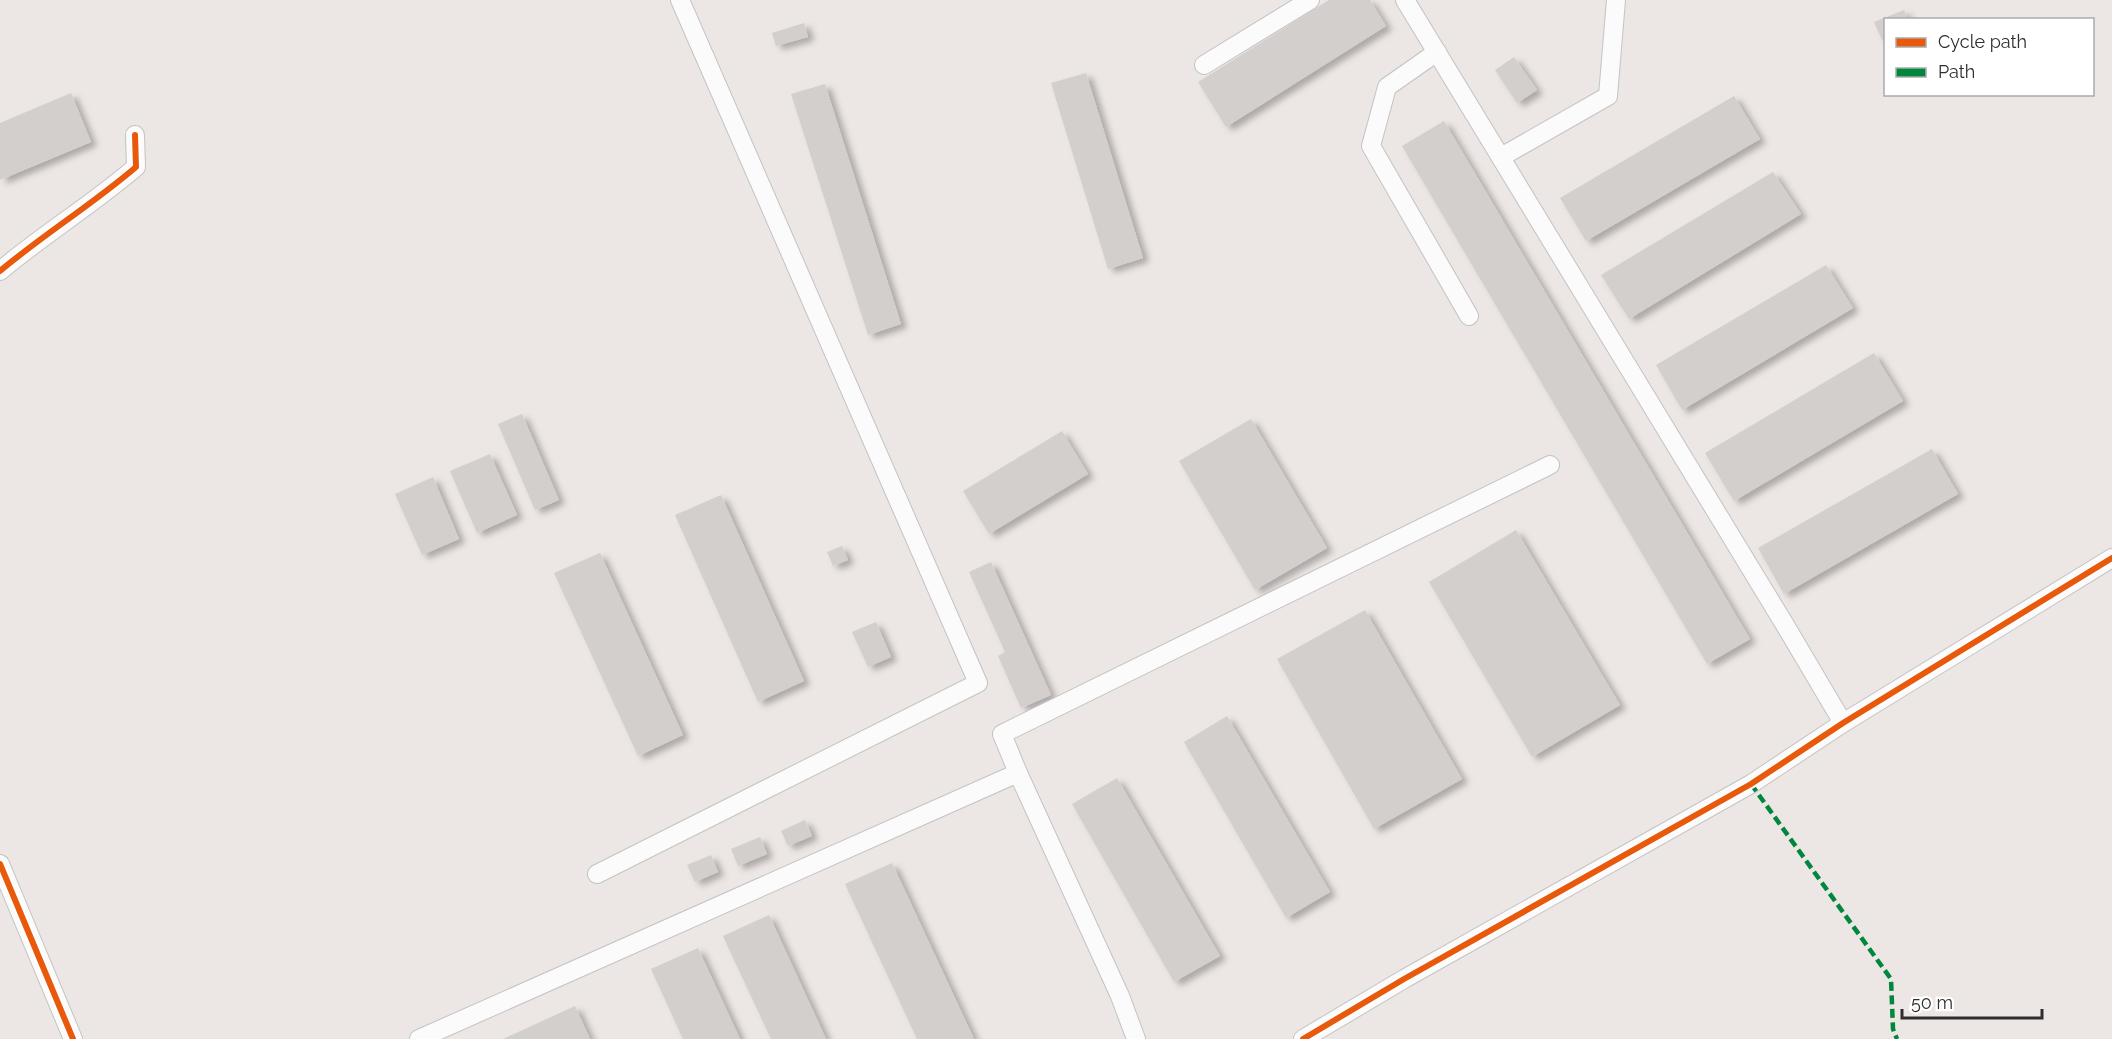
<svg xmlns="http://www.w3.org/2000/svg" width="2112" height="1039" viewBox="0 0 2112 1039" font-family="Raleway,sans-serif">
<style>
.building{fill:#d3cfcd;filter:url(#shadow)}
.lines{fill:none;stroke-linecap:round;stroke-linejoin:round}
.minor-casing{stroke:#c4c3c3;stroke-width:20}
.minor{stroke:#fcfbfb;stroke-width:18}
.quiet{stroke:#00873e;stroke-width:4.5;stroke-dasharray:9 4.5;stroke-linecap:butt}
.cycleway-casing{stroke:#fff;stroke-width:10}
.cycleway{stroke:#e8590c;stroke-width:6}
</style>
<defs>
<filter id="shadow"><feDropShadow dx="6" dy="4" stdDeviation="3" flood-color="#0004"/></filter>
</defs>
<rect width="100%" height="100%" fill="#ece6e4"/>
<g class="building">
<polygon points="1329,0 1370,0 1386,26 1226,127 1198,82"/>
<polygon points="1904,10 1908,20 1886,20 1886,39 1882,40 1874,22"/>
<polygon points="804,23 808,37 776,46 772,33"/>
<polygon points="1514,57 1537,90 1517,103 1495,70"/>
<polygon points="1086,73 1143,258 1108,269 1051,83"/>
<polygon points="825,84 901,324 868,335 791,94"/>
<polygon points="71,93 91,142 0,180 0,123"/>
<polygon points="1734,96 1760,139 1586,241 1560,198"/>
<polygon points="1444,121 1750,639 1707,664 1402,146"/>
<polygon points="1773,172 1801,214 1629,319 1601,275"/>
<polygon points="1826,265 1853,308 1682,410 1656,365"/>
<polygon points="1874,353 1903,401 1734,501 1705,453"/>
<polygon points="522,414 559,500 535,510 498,424"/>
<polygon points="1251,419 1327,548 1255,590 1179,461"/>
<polygon points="1062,431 1088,474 989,534 963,491"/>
<polygon points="1932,449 1958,494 1784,594 1758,548"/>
<polygon points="490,454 517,515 477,533 450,471"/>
<polygon points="433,477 459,539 422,555 395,494"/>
<polygon points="721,495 804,681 758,702 675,515"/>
<polygon points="1516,530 1620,705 1532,757 1429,582"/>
<polygon points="842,546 848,560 833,566 827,552"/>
<polygon points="600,553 683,735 638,756 554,573"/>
<polygon points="991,562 1051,695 1021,708 998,656 1005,652 969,572"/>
<polygon points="1365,610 1462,779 1374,829 1277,659"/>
<polygon points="876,622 891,657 868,667 852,632"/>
<polygon points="1227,716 1330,892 1286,918 1184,742"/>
<polygon points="1117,778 1220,956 1174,982 1072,804"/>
<polygon points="805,820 812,836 788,846 781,831"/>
<polygon points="760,837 767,854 738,866 731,849"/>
<polygon points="711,855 718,872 695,882 687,865"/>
<polygon points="892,863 974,1039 917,1039 845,884"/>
<polygon points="769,915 826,1039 771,1039 723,936"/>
<polygon points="698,948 740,1039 683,1039 651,969"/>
<polygon points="575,1006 590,1039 503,1039"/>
</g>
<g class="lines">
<defs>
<g id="minor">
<polyline points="1405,0 1785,625 1843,723"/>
<polyline points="1437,52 1387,87 1371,146 1469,316"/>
<polyline points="1204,65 1310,0"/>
<polyline points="1501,157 1608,96 1616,0"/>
<path d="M0,271c44,-37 93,-67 136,-104l-1,-32"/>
<polyline points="1018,773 1002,734 1550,465"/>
<polyline points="0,864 73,1039"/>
<polyline points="597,874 978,683 680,0"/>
<polyline points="419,1039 1018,773 1120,996 1136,1039"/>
<polyline points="1303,1039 1404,979 1751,784 1843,723 2112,558"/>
</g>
</defs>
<use href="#minor" class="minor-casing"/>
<use href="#minor" class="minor"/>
<polyline class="quiet" points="1751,784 1891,979 1893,1029 1897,1039"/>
<defs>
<g id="cycleway">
<path d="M0,271c44,-37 93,-67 136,-104l-1,-32"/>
<polyline points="0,864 73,1039"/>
<polyline points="1303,1039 1404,979 1751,784 1843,723 2112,558"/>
</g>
</defs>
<use href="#cycleway" class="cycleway-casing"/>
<use href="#cycleway" class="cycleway"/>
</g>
<rect x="1884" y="18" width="210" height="78" fill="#ffffff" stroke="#ababab" stroke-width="1.5"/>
<rect x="1896" y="38" width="30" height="9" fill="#e8590c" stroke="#ababab" stroke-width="1.5"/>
<text x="1938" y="48" font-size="18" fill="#2e2e2e">Cycle path</text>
<rect x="1896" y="68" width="30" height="9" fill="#00873e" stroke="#ababab" stroke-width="1.5"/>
<text x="1938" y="78" font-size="18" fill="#2e2e2e">Path</text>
<path d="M1902 1009v9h140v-9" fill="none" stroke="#2e2e2e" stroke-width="3"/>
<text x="1911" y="1009" font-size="18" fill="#2e2e2e" stroke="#ffffff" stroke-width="4.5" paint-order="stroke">50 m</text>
</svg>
